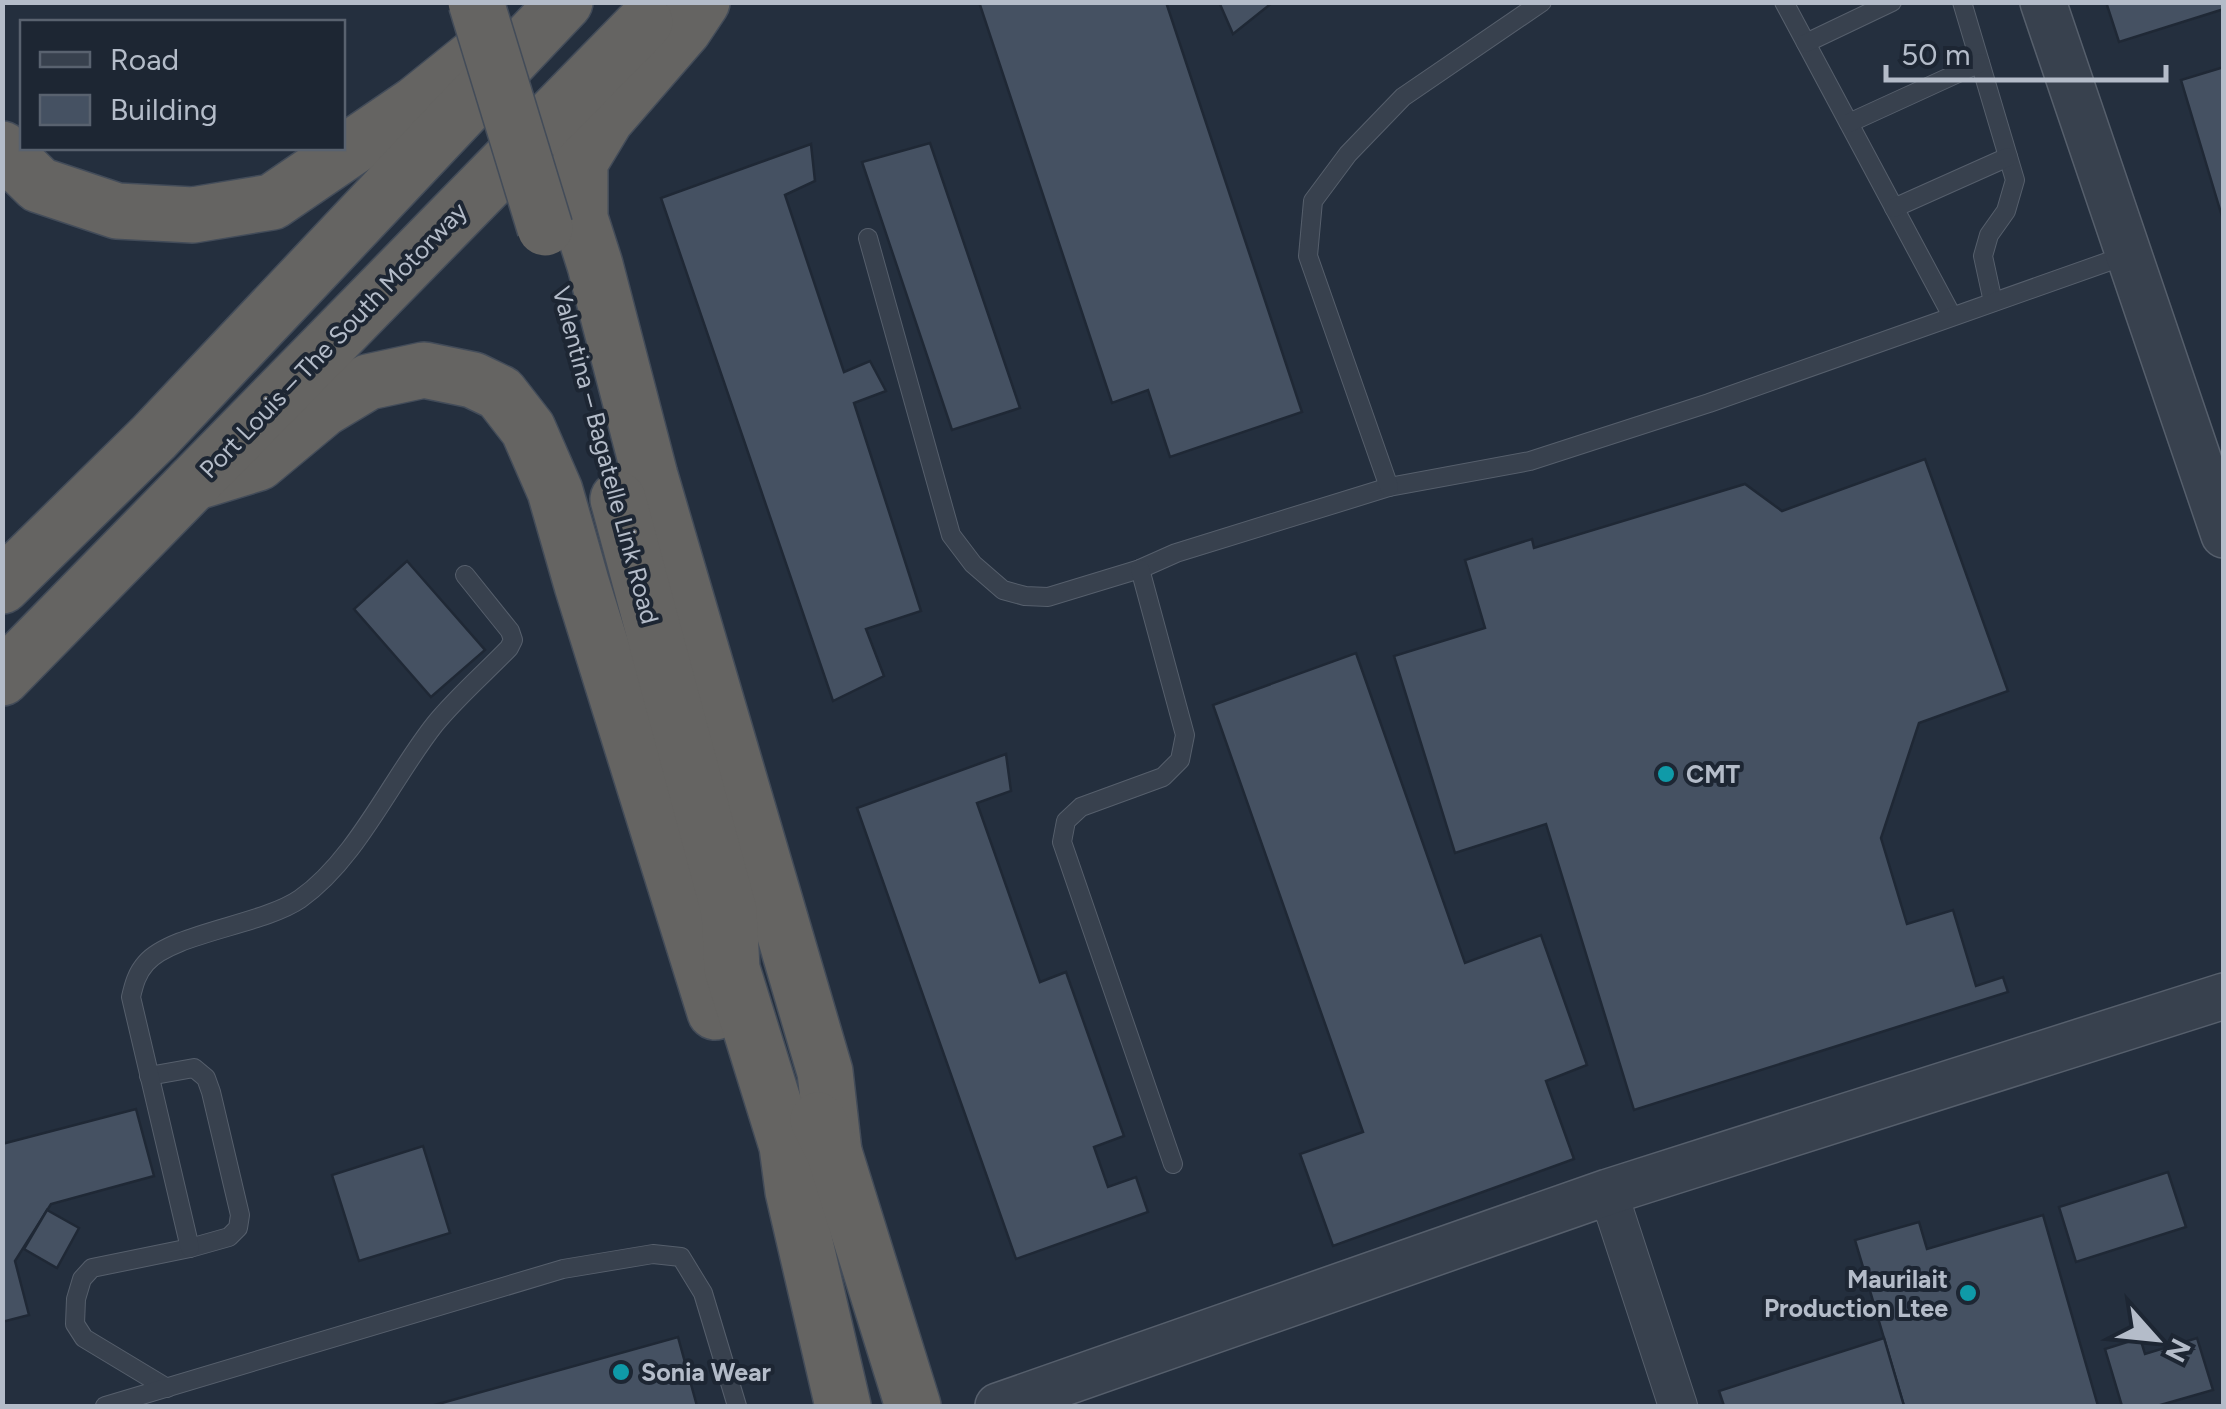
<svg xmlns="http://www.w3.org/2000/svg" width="2226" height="1409" viewBox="0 0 2226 1409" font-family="Figtree,sans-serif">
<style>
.building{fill:#455162;stroke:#1f2835;stroke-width:2.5}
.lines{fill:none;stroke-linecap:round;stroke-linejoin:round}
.service-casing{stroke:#565f6c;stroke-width:20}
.minor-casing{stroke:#565f6c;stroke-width:40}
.tertiary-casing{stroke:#565f6c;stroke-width:48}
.trunk-casing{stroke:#434c59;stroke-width:58}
.service{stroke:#38414e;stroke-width:18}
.minor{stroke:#38414e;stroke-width:38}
.tertiary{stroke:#38414e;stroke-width:45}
.trunk{stroke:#656462;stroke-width:55}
.trunk-bridge-casing{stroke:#434c59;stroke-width:58;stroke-linecap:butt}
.trunk-bridge{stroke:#656462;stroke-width:55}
.culture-dot{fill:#0f9aa8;stroke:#1d2633;stroke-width:4}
.labels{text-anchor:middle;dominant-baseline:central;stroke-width:8;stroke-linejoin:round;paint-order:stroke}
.street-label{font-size:25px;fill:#b4bcc9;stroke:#1d2633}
.poi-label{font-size:25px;font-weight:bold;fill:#b4bcc9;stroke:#1d2633;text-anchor:start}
</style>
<rect width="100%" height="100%" fill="#242f3e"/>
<g class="building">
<polygon points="979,2 1166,2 1302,412 1170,457 1148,390 1112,403"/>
<polygon points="1219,2 1273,2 1233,34"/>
<polygon points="2106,2 2224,2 2224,9 2119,42"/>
<polygon points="2224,67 2224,223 2181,80"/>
<polygon points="930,143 1020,408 952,430 862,162"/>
<polygon points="811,144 815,181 785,195 844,372 870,361 886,391 854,403 921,611 866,629 884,676 833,701 661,198"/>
<polygon points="1925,459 2008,691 1919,723 1881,838 1907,924 1953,910 1976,986 2003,977 2008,992 1634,1110 1546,824 1455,853 1394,656 1485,628 1465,560 1532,539 1534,548 1745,484 1782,511"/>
<polygon points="407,561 485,650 431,697 354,609"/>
<polygon points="1356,653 1465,963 1541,935 1587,1065 1546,1081 1574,1159 1333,1246 1300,1154 1363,1132 1213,705"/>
<polygon points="1006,754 1011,791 977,803 1040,982 1066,972 1124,1136 1094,1147 1108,1187 1136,1177 1148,1212 1016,1259 857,808"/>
<polygon points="136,1109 154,1176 51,1204 15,1261 29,1315 2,1322 2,1144"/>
<polygon points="423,1146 450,1233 359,1261 332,1175"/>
<polygon points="2168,1172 2186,1227 2076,1262 2059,1207"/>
<polygon points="47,1210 79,1228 57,1268 24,1249"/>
<polygon points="2043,1215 2098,1406 1904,1406 1855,1240 1919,1222 1927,1249"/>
<polygon points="678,1337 697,1406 431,1406"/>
<polygon points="1884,1338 1904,1406 1724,1406 1719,1391"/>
<polygon points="2140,1338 2145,1354 2197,1338 2213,1390 2157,1406 2122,1406 2105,1349"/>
</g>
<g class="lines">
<defs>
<g id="service">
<polyline points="1784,2 1952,316"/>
<polyline points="1962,2 2015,180 2006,211 1989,235 1983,256 1993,302"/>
<polyline points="1806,43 1892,2"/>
<polyline points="1849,123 1980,63"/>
<polyline points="1894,208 2008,157"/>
<polyline points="868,238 951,535 973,564 1003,590 1025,596 1048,597 1140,569 1176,553 1389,487 1530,461 1709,403 2127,255"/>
<polyline points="1389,487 1308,256 1313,201 1348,154 1403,97 1542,2"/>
<polyline points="1140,569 1185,735 1180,760 1163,777 1081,807 1066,821 1062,842 1173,1164"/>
<polyline points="149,1076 194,1068 206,1078 211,1092 240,1215 238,1228 229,1237 190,1248 92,1268 82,1279 76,1299 75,1324 84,1338 167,1388"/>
<path d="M190,1248l-59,-251c3,-13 6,-24 15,-34 26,-30 116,-38 154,-64 57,-40 92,-121 135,-175 22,-27 50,-51 74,-76l4,-8 -3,-9 -45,-56"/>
<polyline points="105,1406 563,1269 653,1254 681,1257 703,1293 737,1406"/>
</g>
<polyline id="minor" points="1608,1192 1678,1406"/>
<g id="tertiary">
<polyline points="2043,2 2224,535"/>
<polyline points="998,1406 1608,1192 2224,996"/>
</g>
<g id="trunk">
<polyline points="702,2 684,29 606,119 580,162 580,218 595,265 650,476 825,1072 834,1152"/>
<polyline points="2,149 39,185 117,211 193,215 272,202 416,104 477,55"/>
<polyline points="193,483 258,463 323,409 368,382 424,370 473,380 500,393 528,429 555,491 582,585 715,1012"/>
<polyline points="618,499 729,911 732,969 787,1146 793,1191 843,1406"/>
<polyline points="2,586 154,437 565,2"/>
<polyline points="2,678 645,22"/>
<polyline points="818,1120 834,1152 913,1406"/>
</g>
</defs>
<use href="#service" class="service-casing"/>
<use href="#minor" class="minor-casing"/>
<use href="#tertiary" class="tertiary-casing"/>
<use href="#trunk" class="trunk-casing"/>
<use href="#service" class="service"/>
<use href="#minor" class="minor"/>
<use href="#tertiary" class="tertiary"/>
<use href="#trunk" class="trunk"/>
<defs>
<polyline id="trunk-bridge" points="476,2 545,228"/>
</defs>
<use href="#trunk-bridge" class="trunk-bridge-casing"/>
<use href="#trunk-bridge" class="trunk-bridge"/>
</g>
<g class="culture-dot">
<circle cx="1666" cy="774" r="10"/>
<circle cx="1968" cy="1293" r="10"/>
<circle cx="621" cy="1372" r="10"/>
</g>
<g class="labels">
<g class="street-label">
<text transform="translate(333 340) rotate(-46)">Port Louis – The South Motorway</text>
<text transform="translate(606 455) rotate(75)">Valentina – Bagatelle Link Road</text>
</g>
<g class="poi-label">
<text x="1686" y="774">CMT</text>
<text x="1948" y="1279" text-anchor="end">Maurilait<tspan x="1948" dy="29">Production Ltee</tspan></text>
<text x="641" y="1372">Sonia Wear</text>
</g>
</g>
<rect width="2226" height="1409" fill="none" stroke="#b4bcc9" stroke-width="10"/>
<rect x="20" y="20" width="325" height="130" fill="#1d2633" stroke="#59626f" stroke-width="2.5"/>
<rect x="40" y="52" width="50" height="15" fill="#38414e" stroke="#59626f" stroke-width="2.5"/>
<text x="110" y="70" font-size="30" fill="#b4bcc9">Road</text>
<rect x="40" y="95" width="50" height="30" fill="#455162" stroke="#59626f" stroke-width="2.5"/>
<text x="110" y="120" font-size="30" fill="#b4bcc9">Building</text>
<g transform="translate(2156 1339) rotate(117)" stroke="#1d2633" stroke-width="8" paint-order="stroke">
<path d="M0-8L18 38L0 25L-18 38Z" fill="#b4bcc9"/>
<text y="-15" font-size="28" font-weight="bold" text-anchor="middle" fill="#b4bcc9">N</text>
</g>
<path d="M1886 65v15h280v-15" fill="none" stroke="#b4bcc9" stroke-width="5"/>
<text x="1901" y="65" font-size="30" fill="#b4bcc9" stroke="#1d2633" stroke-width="8" paint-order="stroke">50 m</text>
</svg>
